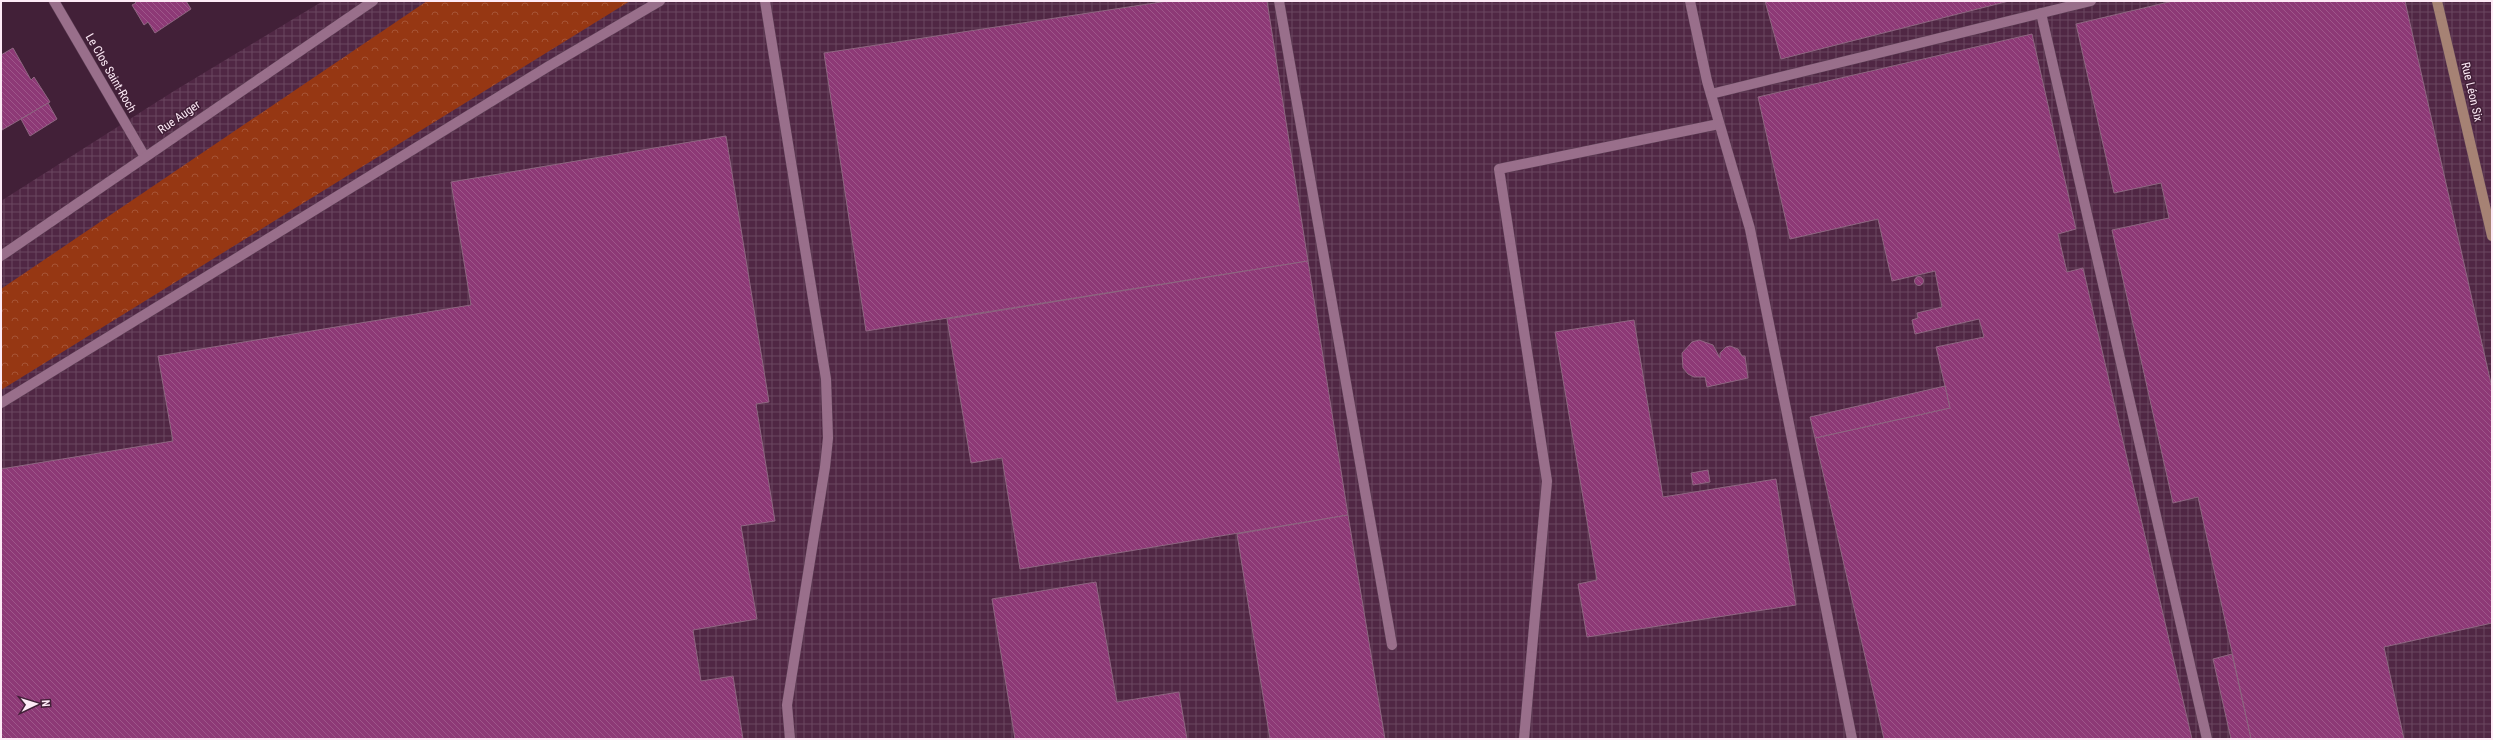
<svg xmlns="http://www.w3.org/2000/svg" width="2493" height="740" viewBox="0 0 2493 740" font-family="'Roboto Condensed',sans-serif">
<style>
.industrial{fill:url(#industrial-grid)}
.forest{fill:url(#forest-crowns)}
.building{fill:url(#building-back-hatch);stroke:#8e6681}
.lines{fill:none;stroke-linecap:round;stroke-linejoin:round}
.service-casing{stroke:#5b3d53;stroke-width:11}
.minor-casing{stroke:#5b3d53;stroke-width:11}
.tertiary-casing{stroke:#5b3d53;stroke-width:11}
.secondary-casing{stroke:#5b3d53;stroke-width:11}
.service{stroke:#996f8b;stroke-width:10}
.minor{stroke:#996f8b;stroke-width:10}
.tertiary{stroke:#996f8b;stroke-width:10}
.secondary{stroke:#a68274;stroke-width:10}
.labels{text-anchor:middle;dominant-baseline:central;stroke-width:3;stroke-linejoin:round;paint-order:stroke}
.street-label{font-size:12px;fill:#fdeaf6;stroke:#422038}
</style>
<defs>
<pattern id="industrial-grid" width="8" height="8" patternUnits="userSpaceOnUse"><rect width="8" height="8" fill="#502744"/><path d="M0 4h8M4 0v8" fill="none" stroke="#6a4660"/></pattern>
<pattern id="forest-crowns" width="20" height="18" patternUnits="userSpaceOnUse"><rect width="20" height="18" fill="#963713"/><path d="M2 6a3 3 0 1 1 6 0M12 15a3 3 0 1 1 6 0" fill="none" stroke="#a65436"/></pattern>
<pattern id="building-back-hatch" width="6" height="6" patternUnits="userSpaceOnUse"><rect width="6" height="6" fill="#8d3976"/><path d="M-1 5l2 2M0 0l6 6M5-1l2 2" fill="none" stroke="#9e568a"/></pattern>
</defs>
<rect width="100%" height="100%" fill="#422038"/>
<polygon class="industrial" points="323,1 2492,1 2492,739 1,739 1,201 174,91"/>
<polygon class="forest" points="427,1 630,1 1,390 1,289"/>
<g class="building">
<polygon points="134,1 186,1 191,9 155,33 148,22 144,25 132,5 136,3"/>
<polygon points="1168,1 1267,1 1308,261 866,331 824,53"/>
<polygon points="1765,1 2009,1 1781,59"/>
<polygon points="2173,1 2405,1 2492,388 2492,623 2384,647 2404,739 2251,739 2198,497 2173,503 2112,230 2169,218 2161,183 2114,193 2076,24"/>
<polygon points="2032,34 2076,229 2058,234 2067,272 2083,268 2192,739 1884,739 1815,438 1950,408 1936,347 1984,337 1979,319 1915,334 1912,320 1918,318 1917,313 1942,307 1935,271 1892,281 1878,219 1790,239 1758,97"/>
<polygon points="13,48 31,80 34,77 50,102 2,130 1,55"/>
<polygon points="48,103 57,119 30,136 21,119"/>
<polygon points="726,136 769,402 756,404 775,521 741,526 757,619 693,630 701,681 733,676 743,739 1,739 1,469 173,441 158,356 471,305 451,182"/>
<polygon points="1308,261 1348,515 1020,569 1002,458 971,463 947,319"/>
<circle cx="1919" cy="281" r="4.5"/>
<polygon points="1634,320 1663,497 1776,479 1796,605 1587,637 1578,584 1597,580 1555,332"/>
<polygon points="1699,340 1713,345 1720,358 1720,353 1726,347 1730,346 1738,349 1742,356 1745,356 1748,378 1707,387 1705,377 1694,377 1688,374 1683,368 1682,353 1692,342"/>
<polygon points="1945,386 1950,408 1815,438 1810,417"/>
<polygon points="1708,470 1710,482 1693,485 1691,473"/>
<polygon points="1348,515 1385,739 1270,739 1237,534"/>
<polygon points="1096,582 1117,702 1179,692 1187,739 1015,739 992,599"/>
<polygon points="2232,654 2251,739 2231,739 2213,659"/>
</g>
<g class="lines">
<defs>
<g id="service">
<polyline points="765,1 826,379 828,438 825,467 787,705 790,739"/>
<polyline points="1279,1 1392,645"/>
<polyline points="1690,1 1707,81 1750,229 1852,739"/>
<polyline points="2041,13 2207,739"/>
<polyline points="1711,94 2091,1"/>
<polyline points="1,403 549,66 660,1"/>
<polyline points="1524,739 1547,481 1499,169 1719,124"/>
</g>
<polyline id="minor" points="54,1 145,157"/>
<polyline id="tertiary" points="1,256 373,1"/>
<polyline id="secondary" points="2437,1 2492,236"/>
</defs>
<use href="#service" class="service-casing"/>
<use href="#minor" class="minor-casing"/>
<use href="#tertiary" class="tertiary-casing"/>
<use href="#secondary" class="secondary-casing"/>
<use href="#service" class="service"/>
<use href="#minor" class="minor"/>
<use href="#tertiary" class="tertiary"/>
<use href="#secondary" class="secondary"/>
</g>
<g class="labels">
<g class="street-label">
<text transform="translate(111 73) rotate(60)">Le Clos Saint-Roch</text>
<text transform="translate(2472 92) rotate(77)">Rue Léon Six</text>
<text transform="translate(179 117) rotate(-35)">Rue Auger</text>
</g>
</g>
<rect width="2493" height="740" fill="none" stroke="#fdeaf6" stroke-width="4"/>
<g transform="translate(36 704) rotate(86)" stroke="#422038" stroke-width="3" paint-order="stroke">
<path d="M0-3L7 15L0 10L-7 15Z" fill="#fdeaf6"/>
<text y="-6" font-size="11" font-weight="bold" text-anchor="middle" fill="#fdeaf6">N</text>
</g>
</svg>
